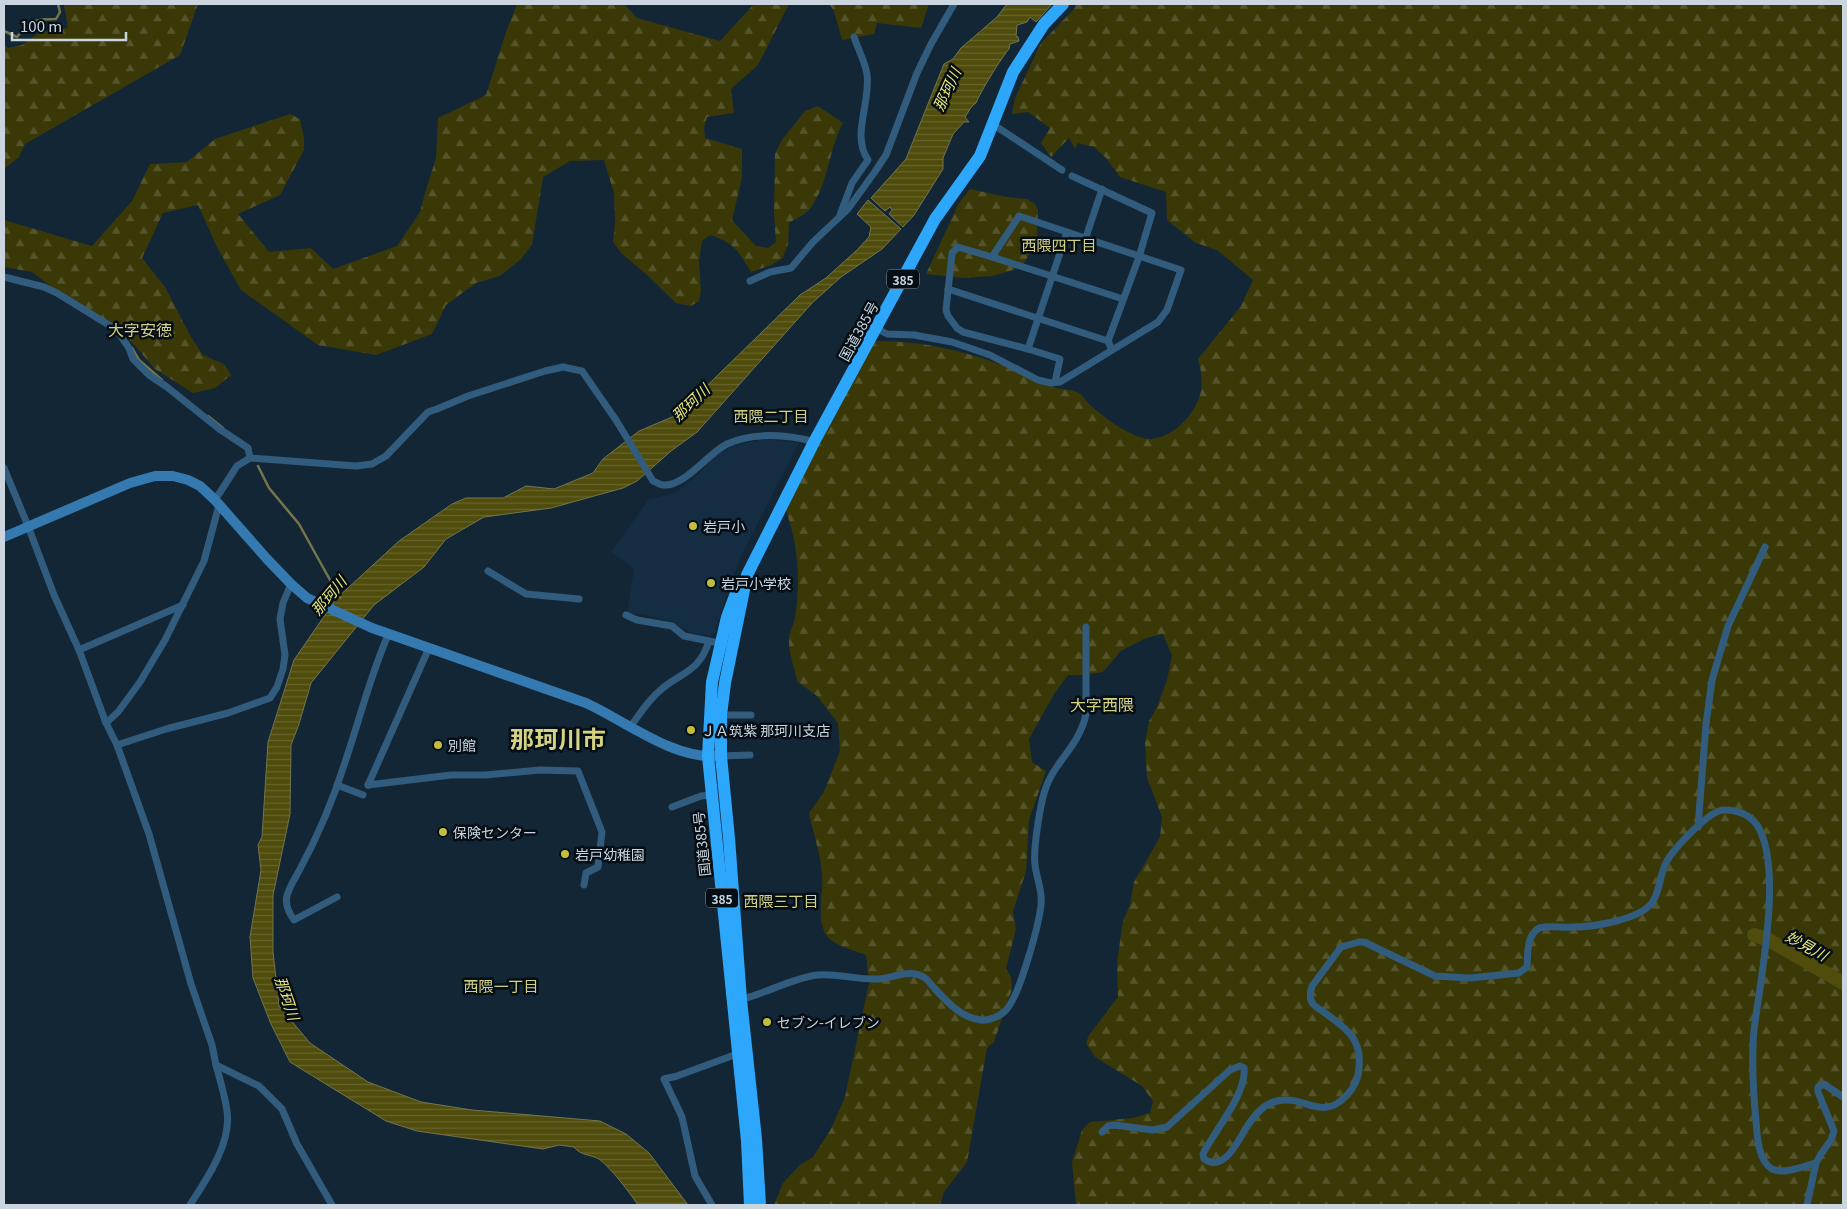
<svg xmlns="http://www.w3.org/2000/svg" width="1847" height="1209" viewBox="0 0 1847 1209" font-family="Georgia,'Noto Sans JP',serif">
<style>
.built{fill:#142d42}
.forest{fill:url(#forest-firs)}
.water{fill:url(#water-rules);stroke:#74754c}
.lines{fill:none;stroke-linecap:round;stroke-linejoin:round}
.stream{stroke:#74754c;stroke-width:2.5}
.river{stroke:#4f4c0c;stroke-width:14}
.street{stroke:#325c7d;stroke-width:7}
.secondary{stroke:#347ab0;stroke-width:10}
.highway{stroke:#2da7fb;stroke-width:12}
.poi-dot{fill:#c3bd3e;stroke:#060e15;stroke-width:2}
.labels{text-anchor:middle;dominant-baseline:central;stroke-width:5;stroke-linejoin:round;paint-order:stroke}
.shield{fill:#060e15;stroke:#8f99a3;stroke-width:1}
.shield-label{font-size:12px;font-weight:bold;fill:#cad5e0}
.street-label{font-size:14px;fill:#cad5e0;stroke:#060e15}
.poi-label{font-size:14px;fill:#cad5e0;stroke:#060e15;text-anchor:start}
.water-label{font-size:15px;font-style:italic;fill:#eae67a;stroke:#060e15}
.neighbourhood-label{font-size:15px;fill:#d4d283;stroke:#060e15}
.quarter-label{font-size:16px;fill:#d4d283;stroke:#060e15}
.town-label{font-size:24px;font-weight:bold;fill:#d4d283;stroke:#060e15}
</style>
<defs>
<pattern id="forest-firs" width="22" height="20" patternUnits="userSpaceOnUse" patternTransform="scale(1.25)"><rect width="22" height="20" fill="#3a3807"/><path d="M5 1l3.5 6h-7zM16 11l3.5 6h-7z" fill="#55542b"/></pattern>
<pattern id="water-rules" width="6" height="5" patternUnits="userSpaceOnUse" patternTransform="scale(1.25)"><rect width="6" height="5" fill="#4f4c0c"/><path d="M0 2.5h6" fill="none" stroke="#67652f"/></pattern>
</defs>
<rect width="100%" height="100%" fill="#132635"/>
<polygon class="built" points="767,439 799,443 742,554 727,592 715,633 710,636 694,634 671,622 642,614 627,614 634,569 611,552 649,499 675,493 695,477 719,452 739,444"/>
<g class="forest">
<polygon points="64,4 198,4 180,55 25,144 19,157 4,169 4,45 8,48 22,45 40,32 68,28"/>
<path d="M517,4h107l13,14 83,23 34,-37h35l-31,61 -27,24 3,24 -27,4 -3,11 1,10 37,11v29l-10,42 24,26 12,2 8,-6 -2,-28 1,-60 6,-13 24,-30 13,-5 25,17c-15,27 -14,62 -34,87 -5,5 -14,9 -20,13l-1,21 -5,14 -12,7 -20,7c-13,-21 -16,-29 -41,-37l-8,6 -3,20 2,30 -2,10 -8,5 -15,-3 -30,-29 -24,-20 -9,-12 2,-19 -1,-30 -10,-33 -34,1 -27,16 -11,68 -12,15 -20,16 -24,7 -30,22 -14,29 -56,21 -58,-10 -77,-55 -23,-41 -20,-44 -35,8 -21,45 23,29 26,50 12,18 21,9 7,11 -16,13 -22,5 -38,-24 -23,-27 -42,-26 -58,-44 -28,-5v-47l88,26 40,-45 18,-37 37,-2 28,-23 75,-25 10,5 4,19v12l-24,45 -42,19 31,38 42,-4 22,21 64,-23 23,-34 5,-19 11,-35 2,-40 48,-23 20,-63z"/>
<polygon points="829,4 929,4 921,28 877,23 874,34 842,40 834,11"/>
<path d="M1076,4h767v1201h-767l-4,-43 10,-32 8,-8 43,-4 17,-5 3,-12 -11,-15 -47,-29 -9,-14 3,-8 29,-38 -1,-35 6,-41 7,-16 4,-23 26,-45 2,-20 -15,-39 -2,-36 4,-21 8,-14 10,-27 5,-24 -9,-22 -17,4 -25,13 -18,21 -20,3h-15l-14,19 -25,45 3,23 14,9 -17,49 -3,51 -13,41 3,17 -10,40 5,8 1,12 -18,53 -7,6 -20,114 -23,30 -4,13h-166l9,-22 17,-18 13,-8 18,-28 14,-32 24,-114 -3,-28c-12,-5 -37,-10 -42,-24 -7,-18 0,-40 -2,-58 -2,-21 -9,-40 -13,-60l15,-21 16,-41 -2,-28 -21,-27 -20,-15c-2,-12 -9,-30 -8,-41 0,-8 5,-15 6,-23 6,-36 3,-75 -10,-109l90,-167c55,0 96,12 147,31 12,4 23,13 35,16 8,2 14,1 22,5 4,3 6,7 10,11 13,12 44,36 62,35 19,-1 38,-19 46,-36 7,-13 5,-31 1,-44l43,-53 12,-26 -36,-30 -21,-7 -29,-23 -1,-28 -46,-15 -14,-19 -12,-11 -16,-4 -3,6 -6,-11 -18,19 -10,-14 9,-15 -22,-16 -16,2 3,-16 26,-55 33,-34z"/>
<polygon points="970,189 1007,197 1027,199 1035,204 1038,210 1037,238 1025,262 1013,270 992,276 963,278 926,274 959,203"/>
</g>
<g class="water">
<path d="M1007,4h45l-16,18 -6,-5 -3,5 -10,3 -1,11 2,1 1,4 -9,3 -1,5c-6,6 -30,45 -33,54l-4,3 -7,11 4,5h-5l-11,12 -10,24v11l-29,46 -11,12 -14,-13 3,-4 -2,-3 -5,4 -14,-13 35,-39 38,-95 9,-5 8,-11 36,-31z"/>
<path d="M868,200l33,29 -19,20 -41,28 -29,26 -115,129 -26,19 -34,30 -14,7 -72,20 -67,9 -38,22 -22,28 -50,38 -63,78 -12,41 -8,21 -1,69 -17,81v57l6,54 31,37 58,39 53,20 51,8 128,11 26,13 23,19 39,52h-50c-8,-12 -27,-37 -39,-46 -9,-5 -18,-3 -25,-12l-15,-2 -16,4 -126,-18 -31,-10 -96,-59 -19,-38 -18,-46 -3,-41 11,-67 -3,-25 4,-8 6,-95 26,-82 42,-61 63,-58 53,-37 14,-6h37l23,-12 28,3 39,-16 10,-14 36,-28 38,-16 123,-120 26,-17 31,-28 12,-13 2,-10 -14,-13z"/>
</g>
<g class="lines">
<g class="stream">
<path d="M4,31l13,6c15,-19 16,-17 39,-18l4,-7 -2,-8"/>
<polyline points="132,348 139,360 162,380"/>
<polyline points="208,416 223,428"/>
<polyline points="258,466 269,488 299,524 340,598"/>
</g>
<polyline class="river" points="1754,935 1769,940 1843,983"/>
<g class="street">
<polyline points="994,125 1062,170"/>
<polyline points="1072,176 1152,213 1139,257 1108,341 1112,350"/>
<path d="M840,215l12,-32 16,-23c-17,-25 3,-57 -1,-86 -2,-12 -9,-25 -13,-37"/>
<polyline points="1086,237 1102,189"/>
<polyline points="4,277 44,287 57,293 112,327 120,335 129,348 133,359 149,375 167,387 218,428 248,448 250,458"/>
<polyline points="750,281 770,272 791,268 813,242 848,209 874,173 886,155 917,73 931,44 954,4"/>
<polyline points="948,289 1108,341"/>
<polyline points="876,328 887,334 914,335 952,342 990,355 1038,380 1051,383 1060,382 1158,322 1167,310 1181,270 1019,216 992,257"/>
<polyline points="1028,349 1067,232"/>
<polyline points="1055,382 1060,359 1028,349 963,332 957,328 948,316 946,310 952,253 958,247 992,257 1123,299"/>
<polyline points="4,468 28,526 54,595 79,650 106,723 117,745 149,834 191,984 212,1045 216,1065 259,1086 282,1109 297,1144 332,1205"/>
<path d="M215,500l22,-34 13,-8 106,8 16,-2 14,-8 42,-44 9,-3 31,-13 77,-25 18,-4 19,4 34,49 37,61c3,1 7,4 10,4 22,2 45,-32 64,-41 25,-12 61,-10 87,-2"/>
<polyline points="488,571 526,594 579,599"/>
<polyline points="626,615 637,620 672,626 684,636 724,644"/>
<polyline points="79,650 183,605"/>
<polyline points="721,715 751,715"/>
<polyline points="106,723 118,712 140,682 165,640 204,561 219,505"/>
<path d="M631,726c10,-14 19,-28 33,-39 21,-16 36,-17 45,-46"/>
<polyline points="117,745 166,729 228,713 270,698 277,687 283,669 285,655 280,619 283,603 291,584"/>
<polyline points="721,756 750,755"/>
<polyline points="337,785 363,795"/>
<polyline points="368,785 451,775 485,775 540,770 578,771 602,832 598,867 586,873 584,885"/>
<polyline points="368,785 429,648"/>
<polyline points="672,807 701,796 711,795"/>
<polyline points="1698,827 1706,724 1712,680 1728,626 1765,547"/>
<path d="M337,897l-43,23c-15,-21 -5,-30 6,-51 19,-35 35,-74 47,-113 14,-41 24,-83 42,-123"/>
<path d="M738,1000c25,-5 54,-22 79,-25 18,-2 42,5 61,4 16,-1 32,-11 47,-1 4,3 7,8 10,11 13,14 27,29 46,31 8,1 19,-4 24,-9 14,-12 34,-87 36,-106 2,-15 -5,-27 -6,-41 -2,-15 5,-56 9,-71 8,-30 35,-45 42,-79v-87"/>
<path d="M1102,1132l6,-6 6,-1 39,5 14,-3 63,-57 10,-4 4,2c3,26 -30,63 -41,86l1,5c20,14 34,-18 42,-31 8,-12 17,-24 31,-27 27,-7 45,22 70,-6 7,-7 12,-18 12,-28 3,-28 -13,-39 -34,-54 -3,-3 -9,-5 -12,-9 -4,-5 -3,-12 -1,-18l29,-39 18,-5h5l71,34 35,2 49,-5 8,-6c1,-13 -1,-31 12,-39 11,-3 23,0 34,-1 21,0 64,-7 78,-23 9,-11 8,-26 14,-39 6,-14 44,-55 59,-55 13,0 25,4 33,15 27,42 3,156 -3,205 -3,31 -1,60 2,91 1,14 2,40 16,48 13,6 31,-3 44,-6"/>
<path d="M190,1205c16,-25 42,-62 37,-94 -2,-15 -7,-31 -11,-46"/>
<polyline points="712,1205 695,1176 682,1117 664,1079 677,1076 737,1054"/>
<polyline points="1807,1205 1816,1163 1821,1154 1831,1140 1834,1131 1818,1092 1818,1087 1824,1084 1843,1097"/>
</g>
<path class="secondary" d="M4,537l126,-54 25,-7h18l15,4 12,6 15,14 52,59 24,25 16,14 65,30 214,75c39,18 86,55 128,53"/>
<g class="highway">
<polyline points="736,593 727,617 712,682 708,756 747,1141 750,1205"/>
<polyline points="760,1205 756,1139 741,1000 729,838 721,756 721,715 725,683 747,575 814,442 935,219 980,156 1013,72 1044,24 1063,4"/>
</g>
</g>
<g class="poi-dot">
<circle cx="693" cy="526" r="5"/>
<circle cx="711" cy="583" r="5"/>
<circle cx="691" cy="730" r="5"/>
<circle cx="438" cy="745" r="5"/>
<circle cx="443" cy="832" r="5"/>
<circle cx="565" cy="854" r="5"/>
<circle cx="767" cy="1022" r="5"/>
</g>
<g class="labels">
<g class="shield">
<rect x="887" y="269.5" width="32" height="19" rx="4"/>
<rect x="706" y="888.5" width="32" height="19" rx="4"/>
</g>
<g class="shield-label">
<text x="903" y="279">385</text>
<text x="722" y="898">385</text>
</g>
<g class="street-label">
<text transform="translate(858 331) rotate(-61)">国道385号</text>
<text transform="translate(701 844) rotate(-96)">国道385号</text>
</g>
<g class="poi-label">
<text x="703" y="526">岩戸小</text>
<text x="721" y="583">岩戸小学校</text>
<text x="701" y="730">ＪＡ筑紫 那珂川支店</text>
<text x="448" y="745">別館</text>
<text x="453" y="832">保険センター</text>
<text x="575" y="854">岩戸幼稚園</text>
<text x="777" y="1022">セブン-イレブン</text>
</g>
<g class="water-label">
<text transform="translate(946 89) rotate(-65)">那珂川</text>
<text transform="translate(690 402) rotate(-44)">那珂川</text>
<text transform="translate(328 595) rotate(-50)">那珂川</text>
<text transform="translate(1807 945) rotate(29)">妙見川</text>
<text transform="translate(288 998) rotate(71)">那珂川</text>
</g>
<g class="neighbourhood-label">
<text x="1059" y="244">西隈四丁目</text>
<text x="771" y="415">西隈二丁目</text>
<text x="781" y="900">西隈三丁目</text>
<text x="501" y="985">西隈一丁目</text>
</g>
<g class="quarter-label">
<text x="140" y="329">大字安徳</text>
<text x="1102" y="704">大字西隈</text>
</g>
<g class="town-label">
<text x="558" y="737">那珂川市</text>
</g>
</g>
<rect width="1847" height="1209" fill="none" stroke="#cad5e0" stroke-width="10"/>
<path d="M12 32v8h114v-8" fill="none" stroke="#cad5e0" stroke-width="2.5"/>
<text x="20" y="32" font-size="15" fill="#cad5e0" stroke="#060e15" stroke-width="4" paint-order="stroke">100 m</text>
</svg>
